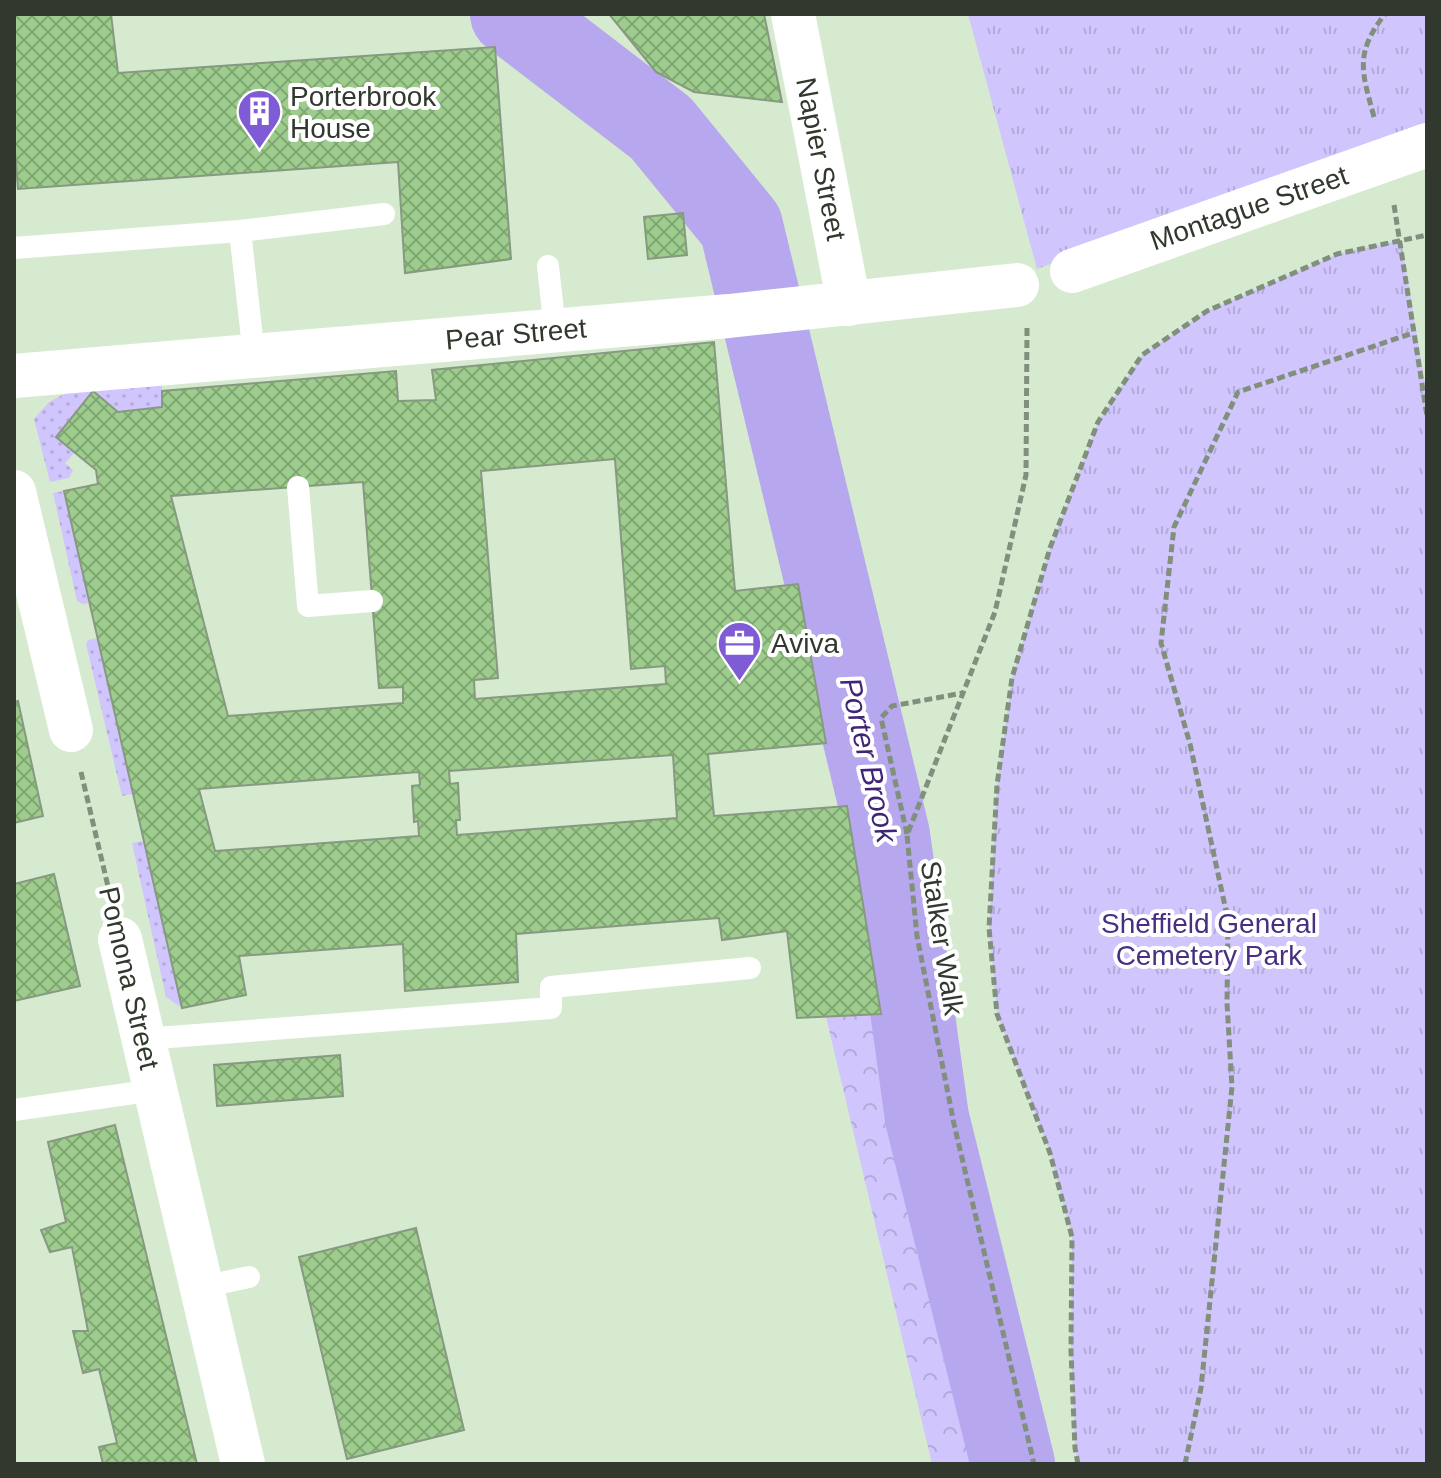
<svg xmlns="http://www.w3.org/2000/svg" width="1441" height="1478" viewBox="0 0 1441 1478" font-family="Helvetica,sans-serif">
<style>
.grass{fill:url(#grass-dots)}
.forest{fill:url(#forest-crowns)}
.park{fill:url(#park-tufts)}
.lines{fill:none;stroke-linecap:round;stroke-linejoin:round}
.river{stroke:#b6a7ef;stroke-width:84}
.building{fill:url(#building-cross-hatch);stroke:#879981;stroke-width:2;fill-rule:evenodd}
.path{stroke:#818f7d;stroke-width:5;stroke-dasharray:8 4;stroke-linecap:butt}
.lane{stroke:#fff;stroke-width:22}
.street{stroke:#fff;stroke-width:44}
.labels{text-anchor:middle;dominant-baseline:central;stroke-width:8;stroke-linejoin:round;paint-order:stroke}
.poi-label{font-size:28px;fill:#31392e;stroke:#fff;text-anchor:start}
.street-label{font-size:28px;fill:#31392e;stroke:#fff}
.park-label{font-size:28px;fill:#482f81;stroke:#fff}
.water-label{font-size:30px;font-style:italic;fill:#402576;stroke:#fff}
</style>
<defs>
<pattern id="grass-dots" width="8" height="8" patternUnits="userSpaceOnUse" patternTransform="scale(2)"><rect width="8" height="8" fill="#d0c5fd"/><path d="M2 2h.1M6 6h.1" fill="none" stroke="#b3aad9" stroke-width="1.8" stroke-linecap="round"/></pattern>
<pattern id="forest-crowns" width="20" height="18" patternUnits="userSpaceOnUse" patternTransform="scale(2)"><rect width="20" height="18" fill="#d0c5fd"/><path d="M2 6a3 3 0 1 1 6 0M12 15a3 3 0 1 1 6 0" fill="none" stroke="#b3aad9"/></pattern>
<pattern id="park-tufts" width="24" height="20" patternUnits="userSpaceOnUse" patternTransform="scale(2)"><rect width="24" height="20" fill="#d0c5fd"/><path d="M3 7l-1-3M5 7V3M7 7l1-3M15 17l-1-3M17 17v-4M19 17l1-3" fill="none" stroke="#b3aad9"/></pattern>
<pattern id="building-cross-hatch" width="8" height="8" patternUnits="userSpaceOnUse" patternTransform="scale(2)"><rect width="8" height="8" fill="#9dcd8d"/><path d="M0 0l8 8M0 8l8-8" fill="none" stroke="#81a774"/></pattern>
</defs>
<rect width="100%" height="100%" fill="#d6ead0"/>
<g class="grass">
<polygon points="162,385 162,407 118,412 93,391 56,437 75,452 65,463 73,470 69,478 50,482 34,419 49,402 68,392"/>
<polygon points="64,491 89,603 82,604 77,601 53,493"/>
<polygon points="97,638 133,794 122,796 86,644 88,640"/>
<polygon points="144,841 182,1008 166,997 132,843"/>
</g>
<polygon class="forest" points="881,1014 985,1464 932,1464 826,1017"/>
<g class="park">
<polygon points="968,14 1427,14 1427,123 1037,269"/>
<polygon points="1401,240 1427,395 1427,1464 1078,1464 1075,1448 1071,1351 1072,1237 1050,1153 997,1014 989,928 997,785 1012,678 1050,548 1098,422 1142,355 1207,311 1337,254"/>
</g>
<g class="lines">
<polyline class="river" points="512,14 661,128 741,226 888,835 927,1118 1013,1464"/>
</g>
<g class="building">
<polygon points="14,14 111,14 118,73 495,47 511,259 405,273 398,162 18,189 14,139"/>
<polygon points="609,14 764,14 782,102 694,92 656,72"/>
<polygon points="683,213 687,255 648,259 644,217"/>
<path d="M714,342l21,249 63,-7 28,159 -118,11 6,62 133,-10 34,208 -84,4 -10,-87 -65,9 -3,-22 -203,16 2,48 -113,9 -2,-47 -164,12 7,39 -64,13 -118,-517 34,-7 -2,-14 -40,-33 37,-46 25,21 44,-5v-16l234,-20 2,30 38,-1 -4,-30zM615,459l16,210 34,-3 1,18 -191,15 -1,-19 24,-2 -17,-207zM363,482l16,206 24,-1v16l-175,13 -57,-220zM673,755l4,63 -220,17 -1,-15h4l-2,-37 -8,1 -1,-13zM419,772l1,13 -8,1 2,36 4,-1 1,15 -204,15 -16,-62z"/>
<polygon points="18,701 43,816 14,823 14,702"/>
<polygon points="54,874 80,986 14,1001 14,884"/>
<polygon points="340,1055 343,1096 217,1106 214,1065"/>
<polygon points="115,1125 197,1464 103,1464 99,1447 117,1443 99,1369 83,1373 73,1331 88,1331 72,1247 50,1252 41,1230 66,1222 48,1142"/>
<polygon points="416,1228 464,1430 347,1459 299,1257"/>
</g>
<g class="lines">
<g class="path">
<path d="M1374,117c-12,-45 -20,-63 11,-103"/>
<polyline points="1394,205 1427,416"/>
<polyline points="1027,328 1026,475 995,612 907,835 917,936 954,1124 1034,1464"/>
<polyline points="81,772 110,895"/>
<polyline points="907,834 881,718 892,706 963,693"/>
<polyline points="1078,1464 1075,1448 1071,1351 1072,1237 1050,1153 997,1014 989,928 997,785 1012,678 1050,548 1098,422 1142,355 1207,311 1337,254 1427,235"/>
<polyline points="1185,1464 1201,1388 1232,1087 1227,1003 1228,920 1190,744 1161,643 1174,527 1238,392 1413,333"/>
</g>
<g class="lane">
<polyline points="240,231 254,356"/>
<polyline points="14,248 240,231 384,214"/>
<polyline points="548,266 555,330"/>
<polyline points="298,487 308,606 372,601"/>
<polyline points="143,1039 551,1008 551,987 750,968"/>
<polyline points="14,1110 155,1090"/>
<polyline points="202,1287 249,1277"/>
</g>
<g class="street">
<polyline points="793,14 849,304"/>
<polyline points="1072,271 1427,145"/>
<polyline points="14,376 729,316 1017,285"/>
<polyline points="14,492 71,730"/>
<polyline points="120,939 243,1464"/>
</g>
</g>
<defs>
<symbol id="building-pin" viewBox="-11 -11 22 30"><path d="M0 17L-7.5 6A9.5 9.5 0 1 1 7.5 6Z" fill="#7f5cd6" stroke="#fff"/><path d="M-4-6H4V6H1V3H-1V6H-4ZM-2.5-4.3h1.7v1.8h-1.7ZM.8-4.3h1.7v1.8H.8ZM-2.5-1h1.7V.8h-1.7ZM.8-1h1.7V.8H.8Z" fill="#fff"/></symbol>
<symbol id="office-pin" viewBox="-11 -11 22 30"><path d="M0 17L-7.5 6A9.5 9.5 0 1 1 7.5 6Z" fill="#7f5cd6" stroke="#fff"/><path d="M-6-3h4V-5.5h4V-3h4V5H-6ZM-1-4.5V-3h2v-1.5ZM-6 0V1H6V0Z" fill="#fff"/></symbol>
</defs>
<g fill-rule="evenodd">
<use href="#building-pin" x="234" y="86" width="51" height="69"/>
<use href="#office-pin" x="714" y="618" width="51" height="69"/>
</g>
<g class="labels">
<g class="poi-label">
<text x="290" y="96">Porterbrook<tspan x="290" dy="32">House</tspan></text>
<text x="771" y="643">Aviva</text>
</g>
<g class="street-label">
<text transform="translate(821 159) rotate(79)">Napier Street</text>
<text transform="translate(1249 208) rotate(-19)">Montague Street</text>
<text transform="translate(516 334) rotate(-5)">Pear Street</text>
<text transform="translate(942 938) rotate(81)">Stalker Walk</text>
<text transform="translate(129 978) rotate(77)">Pomona Street</text>
</g>
<g class="park-label">
<text x="1209" y="923">Sheffield General<tspan x="1209" dy="32">Cemetery Park</tspan></text>
</g>
<g class="water-label">
<text transform="translate(869 760) rotate(77)">Porter Brook</text>
</g>
</g>
<rect width="1441" height="1478" fill="none" stroke="#31392e" stroke-width="32"/>
</svg>
